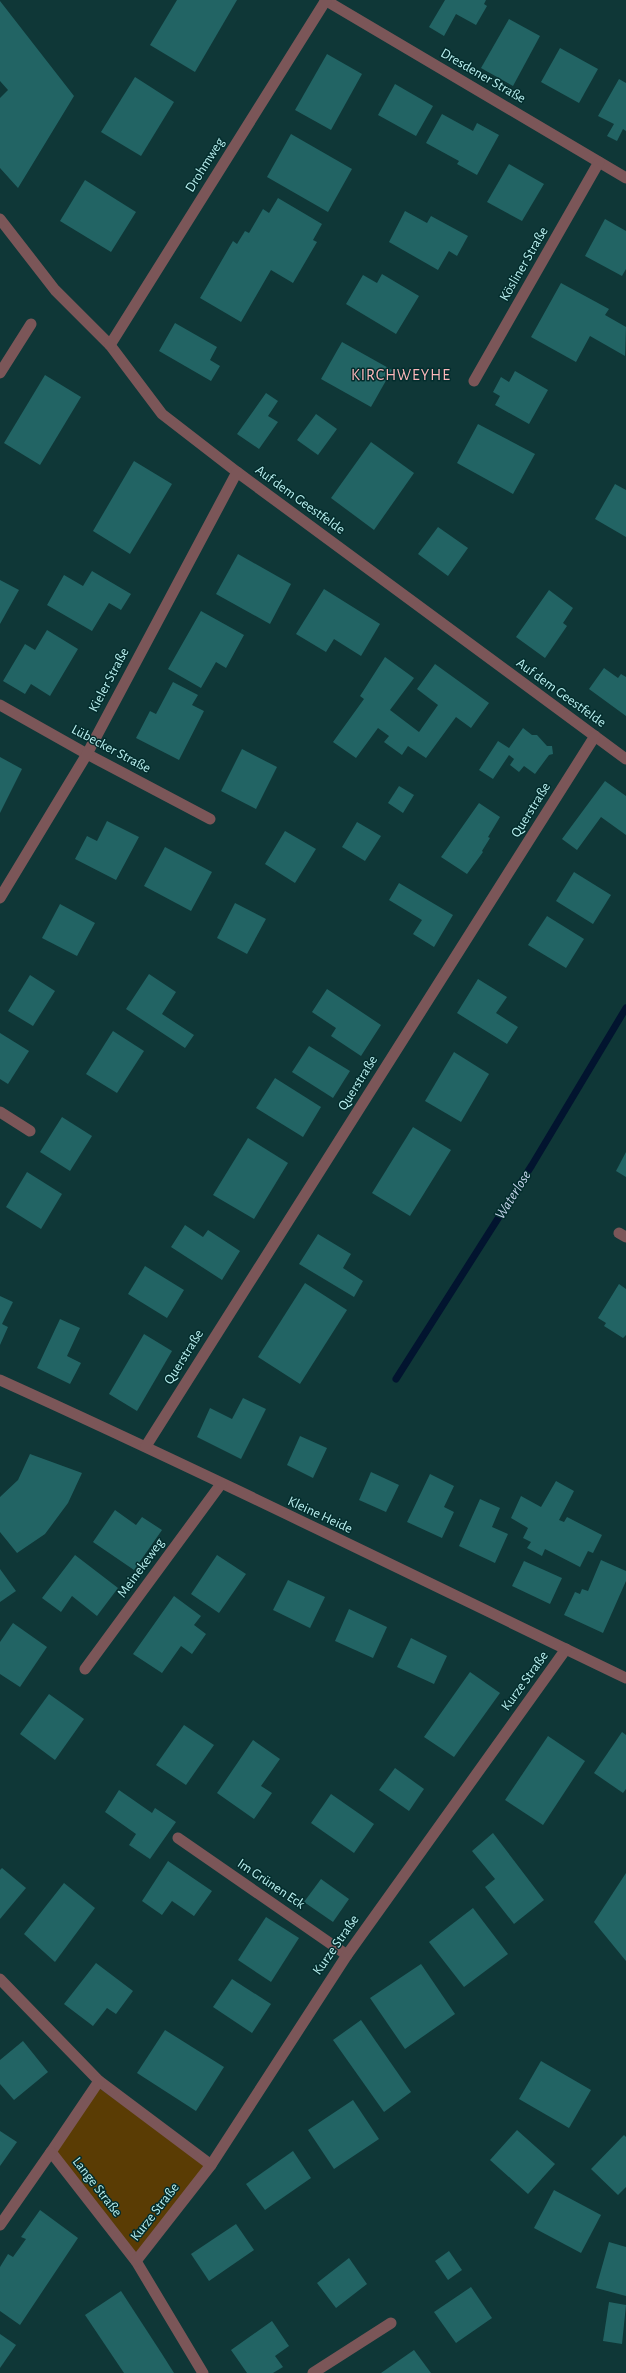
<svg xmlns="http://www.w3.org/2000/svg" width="626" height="2373" viewBox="0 0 626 2373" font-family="'Alegreya Sans',sans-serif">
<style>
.green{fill:#5a3c04}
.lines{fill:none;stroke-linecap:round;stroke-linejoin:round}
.stream{stroke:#02142f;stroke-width:7}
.building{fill:#226464}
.minor{stroke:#7b5658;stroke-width:11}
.labels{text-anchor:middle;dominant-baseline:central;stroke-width:3;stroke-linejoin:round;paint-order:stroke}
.street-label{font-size:14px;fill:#b9efef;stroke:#032d2d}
.water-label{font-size:15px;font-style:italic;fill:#c3d3e9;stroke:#032d2d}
.quarter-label{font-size:16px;letter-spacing:1px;fill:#fcb7ba;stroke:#032d2d}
</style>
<rect width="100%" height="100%" fill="#0f3737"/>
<polygon class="green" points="99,2088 206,2165 136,2256 55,2152"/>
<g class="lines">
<polyline class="stream" points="396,1379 532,1165 626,1008"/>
</g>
<g class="building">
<polygon points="177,0 237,0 195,72 150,45"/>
<polygon points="445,0 486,0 484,4 487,6 476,25 456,14 444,36 429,27"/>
<polygon points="0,1 74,96 18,188 0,168 0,98 8,90 0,81"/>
<polygon points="509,19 540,36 513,86 481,68"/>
<polygon points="560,48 598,69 579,103 541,82"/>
<polygon points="327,54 362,74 331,130 295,110"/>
<polygon points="135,77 174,102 141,156 101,132"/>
<polygon points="619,79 626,83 626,131 623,129 617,141 607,136 614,124 598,116"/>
<polygon points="395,84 433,106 416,136 378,115"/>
<polygon points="442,114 473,131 477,123 499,135 477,175 457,164 459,161 426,143"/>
<polygon points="291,134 352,169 328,212 267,177"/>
<polygon points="509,164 544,184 522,221 487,202"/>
<polygon points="85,180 136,212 111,252 60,221"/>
<polygon points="278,198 322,224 313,240 317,242 293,283 271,270 241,322 200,298 233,241 237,244 245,231 249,233 263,209 269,213"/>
<polygon points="405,211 427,223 431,216 468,236 457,256 449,251 438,270 389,242"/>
<polygon points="605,219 626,231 626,269 622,276 585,256"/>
<polygon points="382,274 419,296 396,334 346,304 363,275 377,283"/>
<polygon points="561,283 609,309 605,315 626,327 625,356 590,336 576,362 531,337"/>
<polygon points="175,323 217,347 210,360 220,366 211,381 159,351"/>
<polygon points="342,342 392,370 371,407 321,379"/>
<polygon points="515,371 548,390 529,424 495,405 500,396 493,392 501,377 509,382"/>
<polygon points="45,375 81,397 40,465 4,443"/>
<polygon points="266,393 278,401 268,416 278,422 259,449 237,434"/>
<polygon points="316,414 337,429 318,455 297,440"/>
<polygon points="478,424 535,454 513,494 457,463"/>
<polygon points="371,442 414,473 374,530 331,498"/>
<polygon points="134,461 172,484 130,554 93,531"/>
<polygon points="615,484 626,490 626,537 595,519"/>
<polygon points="438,527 468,548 448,576 418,554"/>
<polygon points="238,554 291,584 270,624 216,594"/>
<polygon points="92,571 131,594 121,610 109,603 92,631 47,605 64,575 83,586"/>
<polygon points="0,580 19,590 0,624"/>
<polygon points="324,589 380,624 361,656 334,639 326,652 296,634"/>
<polygon points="549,590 573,608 563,623 567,626 545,658 516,637"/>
<polygon points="201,611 244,635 226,668 216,662 201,688 168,669"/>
<polygon points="47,630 78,649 50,696 31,684 25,694 3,681 25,644 35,650"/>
<polygon points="385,657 414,678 390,710 419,732 438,705 417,689 435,664 489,703 471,728 456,717 426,758 408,746 402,755 384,742 389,736 378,728 356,758 333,742 364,699 360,696"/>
<polygon points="604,668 618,678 621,674 626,677 626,716 589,689"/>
<polygon points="173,682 198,695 192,705 204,711 179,760 136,738 150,711 156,714"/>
<polygon points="523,728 532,735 537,735 547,746 552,746 553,754 549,755 535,774 524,766 519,772 510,765 514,759 509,755 493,779 479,770 498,741 509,748"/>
<polygon points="242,749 277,767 256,809 221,791"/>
<polygon points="0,757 22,769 0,813"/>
<polygon points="605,781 626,796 626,835 601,817 577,850 562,839"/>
<polygon points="399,786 414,795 403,813 388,803"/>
<polygon points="479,803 500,817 488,837 490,838 482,851 483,852 467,874 441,857"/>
<polygon points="107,821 139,837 116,880 75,859 87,836 97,841"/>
<polygon points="357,822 381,836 365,861 342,847"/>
<polygon points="285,831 316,849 295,883 265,864"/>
<polygon points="165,847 212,872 191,911 144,886"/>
<polygon points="574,872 611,895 593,924 556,901"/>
<polygon points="399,883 453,915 434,947 413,934 422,920 389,900"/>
<polygon points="235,903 266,919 247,954 217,938"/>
<polygon points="60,904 95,923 77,956 42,938"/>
<polygon points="547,916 584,939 566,968 528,945"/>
<polygon points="149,974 176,992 162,1014 194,1035 185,1048 126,1009"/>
<polygon points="30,975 55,991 33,1026 8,1011"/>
<polygon points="478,979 507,997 496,1013 518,1027 507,1044 457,1013"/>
<polygon points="327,989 381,1025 361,1056 331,1036 336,1028 312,1012"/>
<polygon points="113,1031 144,1051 117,1093 86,1074"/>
<polygon points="0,1033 29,1051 8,1084 0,1079"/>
<polygon points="309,1046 350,1071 333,1098 292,1072"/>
<polygon points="454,1052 489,1074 461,1122 425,1101"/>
<polygon points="275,1078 321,1107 303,1137 256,1108"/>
<polygon points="62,1117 92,1136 70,1171 40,1152"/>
<polygon points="413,1127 451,1150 410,1216 372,1193"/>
<polygon points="248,1138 288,1163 254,1219 213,1195"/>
<polygon points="626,1152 626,1177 616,1171"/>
<polygon points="27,1172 62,1194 41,1229 6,1207"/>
<polygon points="185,1225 203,1237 208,1230 240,1251 222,1280 171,1247"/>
<polygon points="318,1234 351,1254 343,1268 363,1281 354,1297 299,1264"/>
<polygon points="145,1266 184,1290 167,1318 128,1294"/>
<polygon points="305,1283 347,1310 300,1384 258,1357"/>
<polygon points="619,1284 626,1289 626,1335 623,1338 604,1326 606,1323 598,1318"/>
<polygon points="0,1296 13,1302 2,1324 8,1327 0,1345"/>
<polygon points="60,1319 80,1328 67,1356 81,1363 70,1384 37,1368"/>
<polygon points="144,1334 172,1351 137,1411 109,1394"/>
<polygon points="243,1398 266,1409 241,1459 197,1437 210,1408 232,1419"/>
<polygon points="300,1436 327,1448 313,1478 287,1465"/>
<polygon points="30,1454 82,1473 68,1503 45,1534 17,1553 0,1532 0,1497 18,1480"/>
<polygon points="371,1472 399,1485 386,1512 359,1500"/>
<polygon points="430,1474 454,1486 444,1507 454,1512 442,1538 407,1522"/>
<polygon points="556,1481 574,1491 559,1520 564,1522 567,1517 602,1535 593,1553 588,1551 580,1567 545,1549 542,1556 527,1548 531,1542 523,1538 528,1528 511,1518 521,1496 541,1507"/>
<polygon points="480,1499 500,1508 492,1527 508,1534 495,1563 459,1546"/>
<polygon points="115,1510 136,1525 142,1517 162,1530 134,1570 93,1542"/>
<polygon points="75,1555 118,1588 97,1616 72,1596 61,1612 42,1598"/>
<polygon points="217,1555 246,1574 219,1613 191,1594"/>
<polygon points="601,1560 626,1571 626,1581 603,1633 564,1615 575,1592 580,1594 582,1589 588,1591"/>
<polygon points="524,1561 562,1578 550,1604 512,1586"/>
<polygon points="0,1569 16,1591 0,1602"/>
<polygon points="288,1580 325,1597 310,1628 273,1610"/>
<polygon points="174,1596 201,1616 194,1625 206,1634 192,1654 181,1646 162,1673 133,1654"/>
<polygon points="349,1609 387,1627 373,1658 335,1641"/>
<polygon points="13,1623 47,1647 20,1687 0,1674 0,1642"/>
<polygon points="411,1638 447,1656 434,1684 397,1667"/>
<polygon points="470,1672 500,1693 454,1757 424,1737"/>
<polygon points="49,1694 84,1719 55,1760 20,1734"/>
<polygon points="184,1725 214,1745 186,1785 156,1765"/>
<polygon points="622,1732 626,1735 626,1789 623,1793 594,1773"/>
<polygon points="548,1736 585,1761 543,1825 505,1800"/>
<polygon points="253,1740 280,1759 261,1786 272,1793 254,1819 217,1793"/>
<polygon points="395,1768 424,1789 409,1811 379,1790"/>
<polygon points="119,1790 152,1813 155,1808 176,1822 150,1859 129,1845 136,1834 105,1812"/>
<polygon points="331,1794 374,1824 354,1853 311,1823"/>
<polygon points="493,1833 544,1900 514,1924 485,1887 495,1879 472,1851"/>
<polygon points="168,1861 212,1891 194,1916 172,1901 162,1915 142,1901"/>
<polygon points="2,1868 26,1888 0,1919 0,1870"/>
<polygon points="626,1873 626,1961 594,1922"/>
<polygon points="321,1879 349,1899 333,1922 304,1902"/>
<polygon points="64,1883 95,1908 55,1962 24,1934"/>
<polygon points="473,1908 508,1954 464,1987 429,1942"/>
<polygon points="266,1917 299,1938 271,1982 238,1960"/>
<polygon points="96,1963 133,1991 116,2014 107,2008 93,2026 64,2004"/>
<polygon points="421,1964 455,2014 405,2049 370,1998"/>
<polygon points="232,1979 271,2004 252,2033 213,2007"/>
<polygon points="361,2020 411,2092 384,2112 333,2040"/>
<polygon points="165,2030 224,2067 196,2111 137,2073"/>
<polygon points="23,2041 48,2072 14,2100 0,2084 0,2060"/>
<polygon points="541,2061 591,2090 569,2128 519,2099"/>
<polygon points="353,2100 379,2139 334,2169 308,2130"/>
<polygon points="517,2130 555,2164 528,2194 490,2160"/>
<polygon points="0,2131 17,2142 0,2166"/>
<polygon points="624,2135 626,2137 626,2187 618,2195 591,2169"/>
<polygon points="293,2151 311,2178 265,2210 246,2184"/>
<polygon points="554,2190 601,2215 581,2253 534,2228"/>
<polygon points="40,2210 78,2238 20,2325 0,2311 0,2267 8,2254 13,2257 26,2239 21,2237"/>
<polygon points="236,2224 254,2250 209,2281 191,2254"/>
<polygon points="609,2242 626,2247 626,2296 596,2288"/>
<polygon points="449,2251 462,2270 448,2280 435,2261"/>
<polygon points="349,2258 367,2284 336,2308 317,2283"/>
<polygon points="471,2287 492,2318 456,2343 434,2312"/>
<polygon points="121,2291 162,2354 174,2373 124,2373 85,2315"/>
<polygon points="609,2302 626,2305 622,2344 603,2341"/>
<polygon points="272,2321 289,2346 275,2356 283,2367 273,2373 247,2373 231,2350"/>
<polygon points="0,2334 16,2345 0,2368"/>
<polygon points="414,2350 431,2373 381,2373"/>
</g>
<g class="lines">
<g class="minor">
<polyline points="325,0 626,178"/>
<polyline points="0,219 55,290 110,345 162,414 237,472 626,759"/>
<polyline points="110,345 326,0"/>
<polyline points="0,373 31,324"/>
<polyline points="474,381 599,162"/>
<polyline points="0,705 87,754 210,819"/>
<polyline points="0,898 87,754 237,472"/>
<polyline points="0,1112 30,1131"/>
<polyline points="619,1233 626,1237"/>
<path d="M0,1380c210,95 418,198 626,298"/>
<polyline points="146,1446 595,736"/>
<polyline points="85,1669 221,1484"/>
<polyline points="178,1838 347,1955"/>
<polyline points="0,1979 99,2081 211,2165"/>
<polyline points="99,2081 51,2152 136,2261 203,2373"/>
<polyline points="0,2225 51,2152"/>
<polyline points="136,2261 211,2165 347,1955 566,1649"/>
<polyline points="313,2373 391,2323"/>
</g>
</g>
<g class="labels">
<g class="street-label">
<text transform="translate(483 76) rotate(30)">Dresdener Straße</text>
<text transform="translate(205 165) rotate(-58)">Drohmweg</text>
<text transform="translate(524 264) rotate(-60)">Kösliner Straße</text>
<text transform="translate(300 500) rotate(36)">Auf dem Geestfelde</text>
<text transform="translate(109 680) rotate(-62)">Kieler Straße</text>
<text transform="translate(561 693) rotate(36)">Auf dem Geestfelde</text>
<text transform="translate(111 749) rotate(28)">Lübecker Straße</text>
<text transform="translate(531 810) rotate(-58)">Querstraße</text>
<text transform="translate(358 1083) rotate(-58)">Querstraße</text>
<text transform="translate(184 1357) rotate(-58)">Querstraße</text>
<text transform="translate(320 1515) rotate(25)">Kleine Heide</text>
<text transform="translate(141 1568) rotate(-54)">Meinekeweg</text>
<text transform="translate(525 1681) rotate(-54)">Kurze Straße</text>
<text transform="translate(271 1884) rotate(34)">Im Grünen Eck</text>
<text transform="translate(336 1945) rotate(-55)">Kurze Straße</text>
<text transform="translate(97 2187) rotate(52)">Lange Straße</text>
<text transform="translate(155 2212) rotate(-52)">Kurze Straße</text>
</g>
<g class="water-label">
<text transform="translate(513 1195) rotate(-58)">Waterlose</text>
</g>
<g class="quarter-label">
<text x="401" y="375">KIRCHWEYHE</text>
</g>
</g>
</svg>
